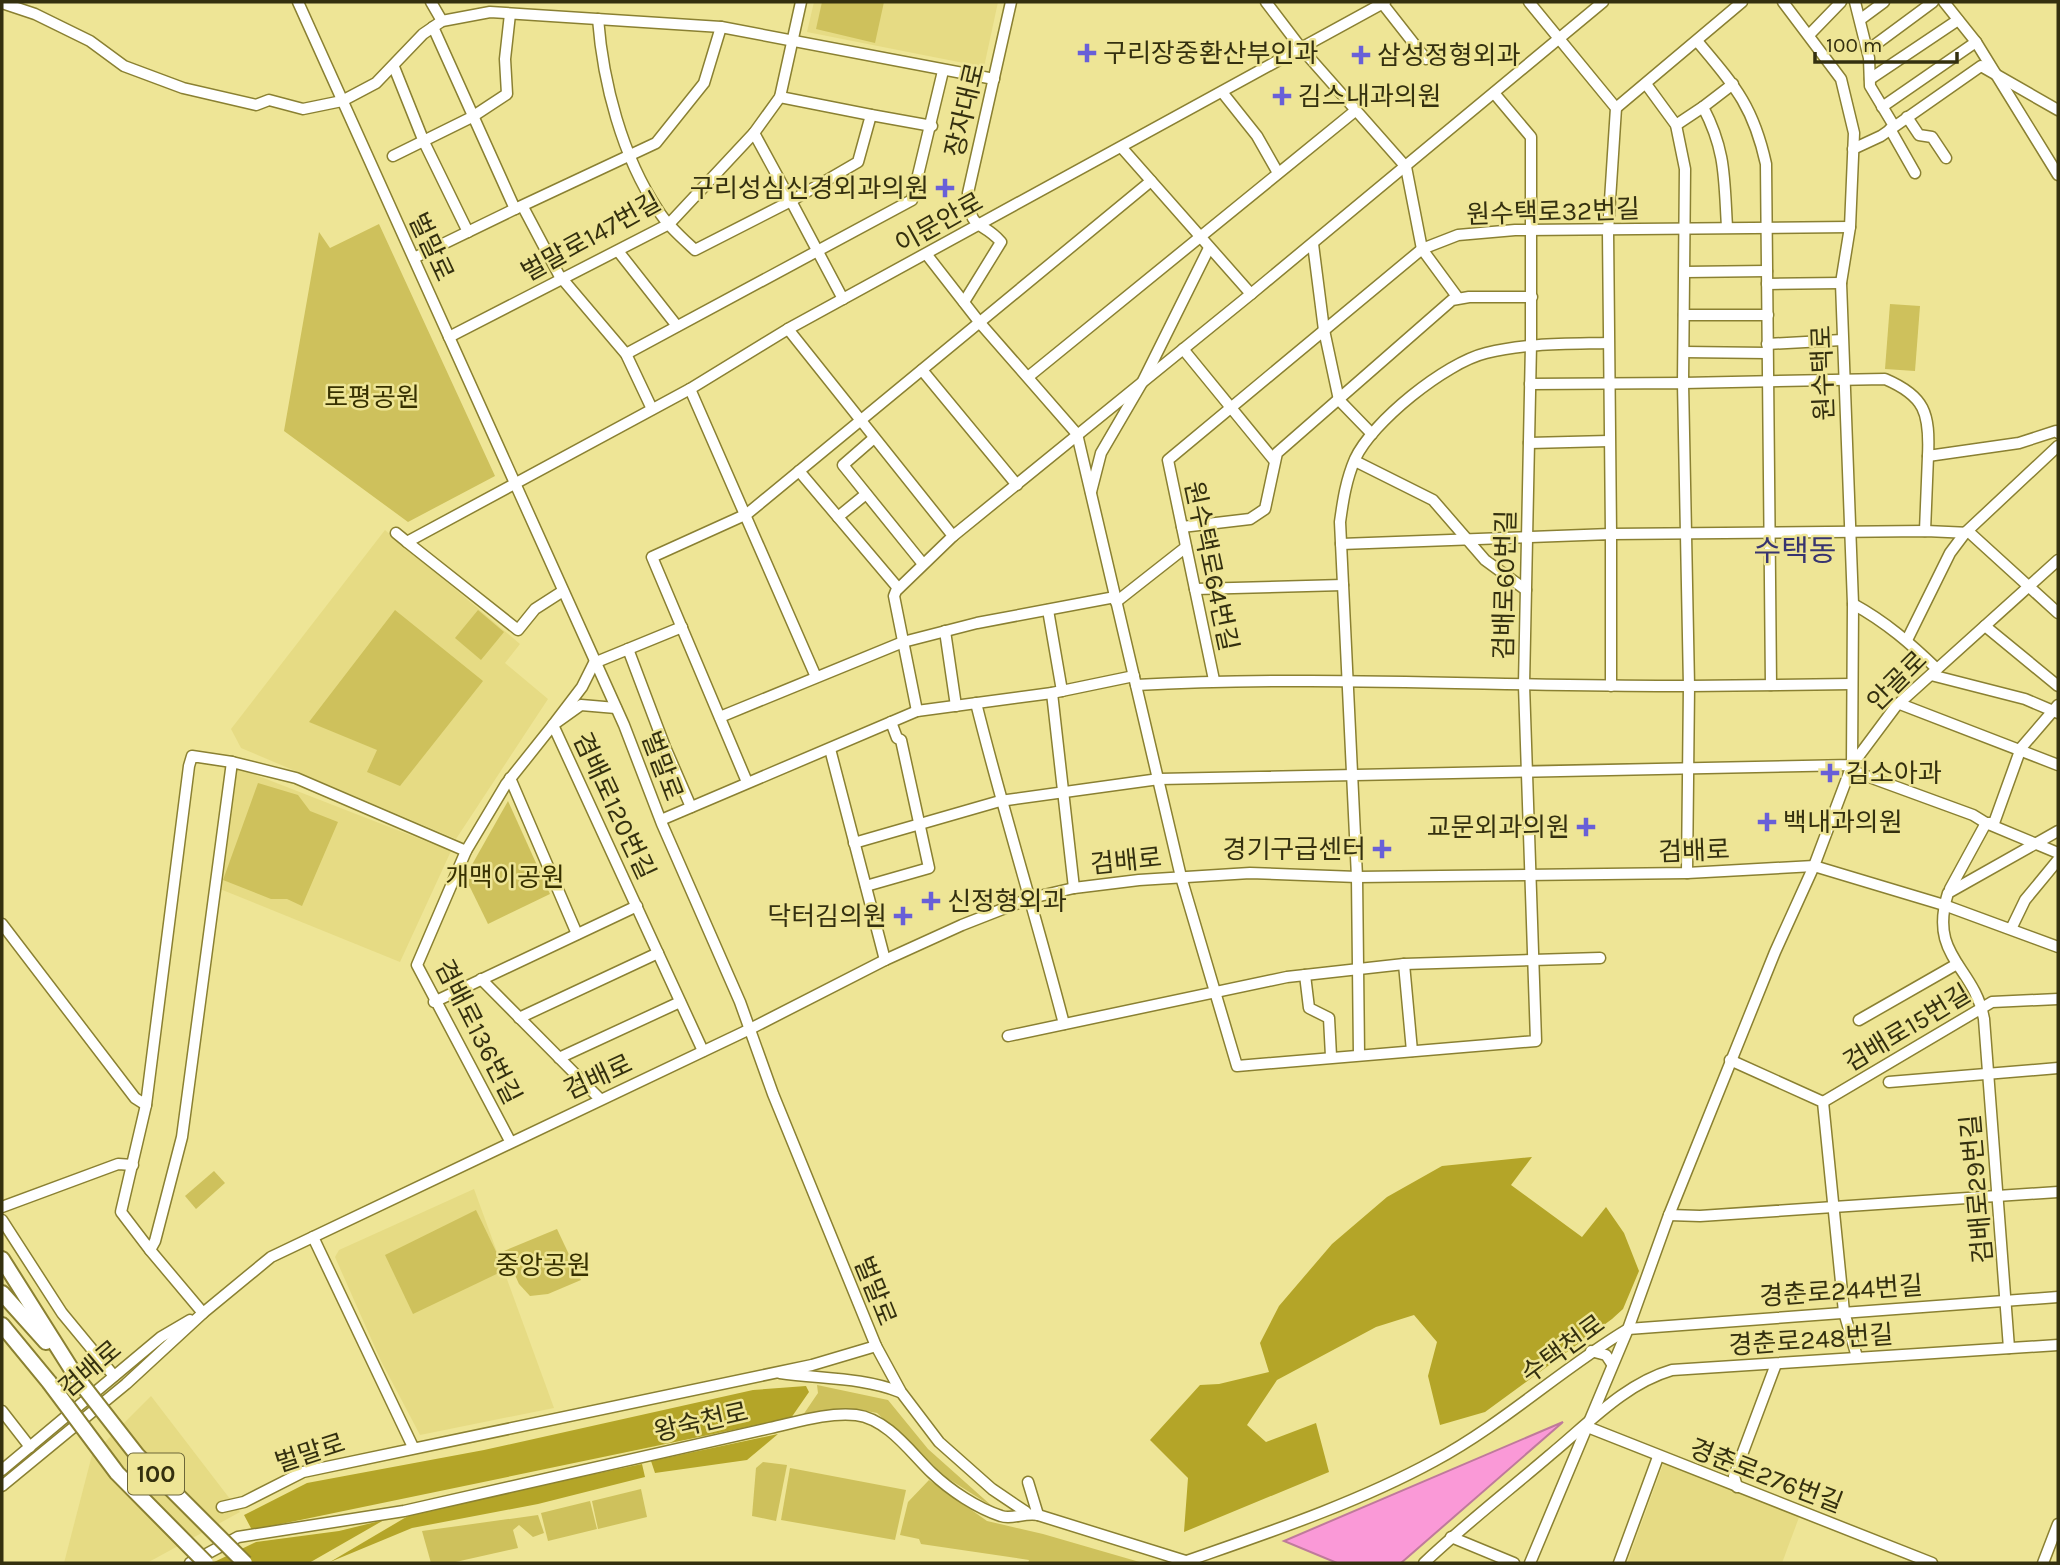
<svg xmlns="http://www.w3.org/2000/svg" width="2060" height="1565" viewBox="0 0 2060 1565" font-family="Karla,'Noto Sans KR',sans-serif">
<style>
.built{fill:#e6db84}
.green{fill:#cec15c}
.forest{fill:#b4a528}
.water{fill:#fa99d7;stroke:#bf7a9b;stroke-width:2}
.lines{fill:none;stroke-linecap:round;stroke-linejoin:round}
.minor-casing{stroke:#8a8032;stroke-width:13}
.highway-casing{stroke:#8a8032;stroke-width:18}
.minor{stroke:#fff;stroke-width:10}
.highway{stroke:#fff;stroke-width:14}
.highway-bridge-casing{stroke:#8a8032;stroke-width:18;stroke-linecap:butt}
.highway-bridge{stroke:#fff;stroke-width:14}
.poi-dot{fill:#685fd8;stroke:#eee596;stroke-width:2.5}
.labels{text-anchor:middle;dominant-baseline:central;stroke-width:5;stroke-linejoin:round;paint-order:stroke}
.shield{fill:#eee596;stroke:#6c6638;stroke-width:2}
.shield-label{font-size:24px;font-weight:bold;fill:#34300f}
.poi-label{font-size:26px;fill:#34300f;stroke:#eee596;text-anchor:start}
.street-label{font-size:26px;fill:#34300f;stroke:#eee596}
.park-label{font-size:26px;fill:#373100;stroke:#eee596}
.quarter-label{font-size:30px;fill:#373470;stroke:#eee596}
</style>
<rect width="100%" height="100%" fill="#eee596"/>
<g class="built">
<polygon points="814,2 998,2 984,67 807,32"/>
<polygon points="385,530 520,644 505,663 548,699 456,839 241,748 231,729"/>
<polygon points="233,766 451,851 400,962 220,889"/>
<polygon points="474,1189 554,1408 420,1435 381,1361 335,1257 339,1250"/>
<polygon points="151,1396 240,1512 147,1563 64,1563 92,1455"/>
<polygon points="1665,1459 1801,1512 1782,1563 1627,1563"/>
</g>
<g class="green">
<polygon points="822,2 884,2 875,43 816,29"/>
<polygon points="379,224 495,476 408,522 284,431 319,232 330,248"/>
<polygon points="1890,304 1920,306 1915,371 1885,369"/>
<polygon points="395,610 483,681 400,786 367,772 377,750 309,722"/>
<polygon points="478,610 504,632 481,660 455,638"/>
<polygon points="258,783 298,795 310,811 338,822 302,906 287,899 271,899 223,880"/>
<polygon points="508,801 550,894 488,924 465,877"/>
<polygon points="214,1171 225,1183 196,1209 185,1196"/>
<polygon points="476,1210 505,1270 413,1314 385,1255"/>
<polygon points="557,1229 581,1280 548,1294 530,1296 519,1284 504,1251"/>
<polygon points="817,1385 888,1400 928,1449 993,1507 947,1478 877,1413 855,1409 803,1415 818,1393"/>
<polygon points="763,1462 787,1465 776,1521 752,1516 756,1468"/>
<polygon points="790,1468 906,1490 895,1540 781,1520"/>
<polygon points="929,1480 987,1521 1043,1534 1143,1563 1028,1563 1029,1560 921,1544 919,1539 900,1535 908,1502"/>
<polygon points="641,1489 647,1517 598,1529 592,1501"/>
<polygon points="590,1501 597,1529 548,1541 541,1513"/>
<polygon points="538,1515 544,1533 533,1537 519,1525 513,1530 518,1548 451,1563 431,1563 422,1531"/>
</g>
<g class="forest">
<polygon points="1532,1157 1511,1185 1582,1237 1606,1207 1624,1233 1639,1271 1623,1309 1612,1319 1485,1412 1440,1425 1428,1376 1437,1342 1414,1315 1376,1327 1277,1380 1247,1425 1266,1442 1316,1423 1329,1472 1184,1532 1188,1478 1150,1440 1200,1385 1219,1384 1269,1372 1260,1343 1279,1306 1332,1244 1387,1197 1442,1166"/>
<polygon points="806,1386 809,1392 791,1418 252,1530 244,1515 307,1483 484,1450 753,1390"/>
<polygon points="778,1434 747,1460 655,1473 651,1461"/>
<polygon points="642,1464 645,1477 538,1504 412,1528 330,1562 408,1516 426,1509"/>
<polygon points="384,1520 309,1563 212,1563 256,1542 339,1531"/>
</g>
<polygon class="water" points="1563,1422 1401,1563 1337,1563 1284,1541"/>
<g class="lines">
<defs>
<g id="minor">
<polyline points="298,2 624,725 662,824 740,1002 773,1094 876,1346 901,1392 939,1442 992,1489 1026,1512"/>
<polyline points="431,2 442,21"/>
<polyline points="1266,2 1301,48 1406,167 1422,249 1458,298"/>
<polyline points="1529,2 1616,108 1608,231 1611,534 1926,531 1970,533 2058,613"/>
<polyline points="1855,2 1869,58 1870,86 1894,126"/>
<polyline points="1944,2 1976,42 2058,175"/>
<polyline points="2,3 35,14 90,41 124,66 183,88 256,105 269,100 303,109 342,101 376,83 423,34 442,21 490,12 721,27 994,79"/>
<polyline points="1382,3 1426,59"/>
<path d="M598,19c5,64 24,137 60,191 9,15 24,28 37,40l96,-49 52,98"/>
<polyline points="1861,19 1884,2"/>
<polyline points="433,27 515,209 656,143 704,83 721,27"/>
<polyline points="1810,34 1841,2"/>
<path d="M1697,41c37,44 56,64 69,123l5,521"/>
<polyline points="1868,50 1933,2"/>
<polyline points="394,67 424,142 468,232"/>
<polyline points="1870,79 1958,20"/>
<path d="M1646,84l30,41 9,44 -2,214 202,-4c40,17 45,34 43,77l91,-13 37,-12 2,2"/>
<polyline points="1222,92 1257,136 1278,173"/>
<polyline points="1703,107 1733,84"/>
<polyline points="1882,107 1976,42"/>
<polyline points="1616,108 1742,2"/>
<polyline points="871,115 932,126"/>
<polyline points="1907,117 1919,135 1932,137 1946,158"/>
<path d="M1676,125l27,-18c23,44 21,71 24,120"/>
<polyline points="1890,129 1915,173"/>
<polyline points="754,133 791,201 858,162 871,115 780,97"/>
<polyline points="1122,148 1251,294"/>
<polyline points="1853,149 1881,136 1981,66 2058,110"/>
<polyline points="393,156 472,117 507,94 505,59 510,14"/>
<polyline points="523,207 559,275 626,354 652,409"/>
<polyline points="1313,244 1324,330 1339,400 1372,434"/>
<polyline points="618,251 677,326"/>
<polyline points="927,255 980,323 1077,434 1181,877 1237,1066 1536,1041 1524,685 1531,344 1531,137 1494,93"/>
<polyline points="414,258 515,209"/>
<polyline points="1685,272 1767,271"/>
<polyline points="1767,284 1841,283"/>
<path d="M964,302l37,-60c-20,-23 -31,-9 -33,-49l43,-191"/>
<polyline points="1684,315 1768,315"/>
<polyline points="788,329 953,536 896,591 894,596 917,711"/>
<polyline points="449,337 669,224 754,133 780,97 801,2"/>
<polyline points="1767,344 1842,340"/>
<polyline points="1183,349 1273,459"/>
<polyline points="1684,352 1767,353"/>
<polyline points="626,354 912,200 943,71"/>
<polyline points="922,370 1017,485"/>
<polyline points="1028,377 1355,111"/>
<polyline points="690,389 816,677"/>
<polyline points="874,438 843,465 923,564"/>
<polyline points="1529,443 1609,441"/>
<polyline points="1355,461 1433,500 1485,560 1526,590"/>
<polyline points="799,471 898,588"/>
<polyline points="1091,492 1101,453 1143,381 1209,248"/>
<polyline points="838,517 866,494"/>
<polyline points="1182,527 1250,519 1265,509 1277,453 1452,300 1469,297 1532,297"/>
<polyline points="1925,531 1928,456"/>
<polyline points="396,533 407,542 690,389 788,329 1385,2"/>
<polyline points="953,536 1251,294 1603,2"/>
<polyline points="407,542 518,630 535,609 563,591"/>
<polyline points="1341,544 1611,534 1611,686"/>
<polyline points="1195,589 1343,585"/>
<polyline points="1116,602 1186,547"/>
<path d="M1853,604c33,18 58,40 84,65"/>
<polyline points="1048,610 1062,691"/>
<polyline points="1985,626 2058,686"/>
<polyline points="945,631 956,706"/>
<polyline points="1907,640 1950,553 1965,533 2058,446"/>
<polyline points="628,649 665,747 691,807"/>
<polyline points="1931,675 2025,699 2058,713"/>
<polyline points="1214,680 1168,460 1422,249 1458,235 1515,230 1850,227"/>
<path d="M1136,685c185,-10 369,2 553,1l-6,-303 -153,1"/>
<polyline points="1052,693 1074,888"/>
<path d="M976,703c27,108 60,213 88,321"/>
<polyline points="1900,704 2058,765"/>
<polyline points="616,708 581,705 553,725 582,687 594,663 682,627"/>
<polyline points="720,717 903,642 977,623 1115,597"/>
<polyline points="830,749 885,960"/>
<polyline points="1850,770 1973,815 1986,823 1994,823 2021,748 2058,705"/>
<polyline points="510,778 577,934"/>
<polyline points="747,782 652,557 747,514 1151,181"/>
<polyline points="661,820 917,711 1052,693 1134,676"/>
<polyline points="854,843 1000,801 1159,779 1852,765 1853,604 1841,283 1850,227 1854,133 1841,79 1783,2"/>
<polyline points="1687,873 1689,686 1852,684"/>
<polyline points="866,886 929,868 901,740 897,738 891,722"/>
<polyline points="1950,889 1986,823 2058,853"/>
<polyline points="2,924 135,1098 146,1105 189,766 192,756 232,762"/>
<polyline points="2011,929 2025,900 2058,860"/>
<polyline points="1404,964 1412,1051"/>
<polyline points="1305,975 1309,1008 1329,1018 1331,1056"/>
<polyline points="481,979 600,1099"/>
<polyline points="434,1002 637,906"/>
<polyline points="519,1018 658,953"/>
<polyline points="1859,1020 1957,964"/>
<polyline points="1008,1036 1287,977 1404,964 1600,958"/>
<path d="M1359,1055l-2,-178 -17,-355c3,-22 6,-42 15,-63 17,-37 90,-96 131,-106 40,-10 81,-9 122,-10"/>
<polyline points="559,1058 680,1002"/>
<polyline points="1730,1060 1823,1102 1844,1312 1857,1357"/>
<polyline points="1889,1082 2058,1068"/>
<polyline points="1823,1102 1992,1002 2058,999"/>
<polyline points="146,1105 121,1212 150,1250"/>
<polyline points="510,1141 417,965 466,851 506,784 553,725 703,1051"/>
<polyline points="2,1207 118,1164 133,1165"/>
<polyline points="1669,1215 1700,1216 2058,1192"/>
<polyline points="2,1220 62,1313 114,1376"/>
<polyline points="313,1237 413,1447"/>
<polyline points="203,1313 150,1250 155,1241 182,1137 232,762 296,778 466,851"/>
<path d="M2009,1348l-25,-329c-10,-54 -56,-62 -36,-126l110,-62"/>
<polyline points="1591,1351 1606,1355 1612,1364"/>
<path d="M780,1373c40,6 82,4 120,19"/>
<polyline points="2,1411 30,1447"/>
<polyline points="1585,1426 1932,1563"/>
<polyline points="2,1470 161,1337 190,1320"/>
<polyline points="1028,1482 1038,1515"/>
<polyline points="2,1486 126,1384 203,1313 271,1257 748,1030 885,960 962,925 1031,898 1074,888 1139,880 1250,873 1357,877 1687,873 1814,866 1944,905 2058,947"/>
<polyline points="1737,1487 1734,1476 1776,1364"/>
<polyline points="222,1507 244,1502 303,1472 812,1365 876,1346"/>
<polyline points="1451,1537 1514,1563"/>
<path d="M1187,1561c83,-29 170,-58 247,-100 69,-37 127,-92 194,-132l430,-32"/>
<path d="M190,1563l48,-26 166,-26 366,-83c27,-6 58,-16 86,-13 32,4 55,38 76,58 19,18 45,35 69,43 11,4 24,-4 37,-1l154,48"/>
<path d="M1424,1563c40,-38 84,-72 126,-108 38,-31 74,-71 122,-85l386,-25"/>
<polyline points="1530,1563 1628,1329 1669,1215 1775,952 1814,866 1852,765 1896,706 2058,560"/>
<polyline points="1619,1563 1658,1457"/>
<polyline points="2043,1563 2058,1524"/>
</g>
<g id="highway">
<polyline points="2,1259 77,1378"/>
<polyline points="2,1293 46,1342"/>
<polyline points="2,1325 49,1382"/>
</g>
</defs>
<use href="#minor" class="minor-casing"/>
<use href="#highway" class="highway-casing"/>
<use href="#minor" class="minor"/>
<use href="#highway" class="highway"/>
<defs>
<g id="highway-bridge">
<polyline points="77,1378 137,1455 245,1563"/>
<polyline points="49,1382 117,1473 206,1563"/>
</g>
</defs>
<use href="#highway-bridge" class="highway-bridge-casing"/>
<use href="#highway-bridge" class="highway-bridge"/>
</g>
<g class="poi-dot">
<path d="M1083.5 42.5h7v7h7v7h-7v7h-7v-7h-7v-7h7z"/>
<path d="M1357.5 44.5h7v7h7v7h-7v7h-7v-7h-7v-7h7z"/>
<path d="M1278.5 85.5h7v7h7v7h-7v7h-7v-7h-7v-7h7z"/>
<path d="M941.5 177.5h7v7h7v7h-7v7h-7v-7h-7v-7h7z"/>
<path d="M1826.5 762.5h7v7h7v7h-7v7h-7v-7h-7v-7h7z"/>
<path d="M1763.5 811.5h7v7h7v7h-7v7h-7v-7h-7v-7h7z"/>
<path d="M1582.5 816.5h7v7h7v7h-7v7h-7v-7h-7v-7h7z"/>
<path d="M1378.5 838.5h7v7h7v7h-7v7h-7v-7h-7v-7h7z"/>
<path d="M927.5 890.5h7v7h7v7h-7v7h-7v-7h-7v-7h7z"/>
<path d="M899.5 905.5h7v7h7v7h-7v7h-7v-7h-7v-7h7z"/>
</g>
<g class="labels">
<rect class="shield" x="128" y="1453.5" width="56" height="41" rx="5"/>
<g class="shield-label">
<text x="156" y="1474">100</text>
</g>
<g class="poi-label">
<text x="1103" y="53">구리장중환산부인과</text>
<text x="1377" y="55">삼성정형외과</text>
<text x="1298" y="96">김스내과의원</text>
<text x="929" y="188" text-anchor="end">구리성심신경외과의원</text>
<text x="1846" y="773">김소아과</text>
<text x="1783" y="822">백내과의원</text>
<text x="1570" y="827" text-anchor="end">교문외과의원</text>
<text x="1366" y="849" text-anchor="end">경기구급센터</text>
<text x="947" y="901">신정형외과</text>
<text x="887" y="916" text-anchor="end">닥터김의원</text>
</g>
<g class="street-label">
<text transform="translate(965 110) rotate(-77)">장자대로</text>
<text transform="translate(1553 212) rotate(-2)">원수택로32번길</text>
<text transform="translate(939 223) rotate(-29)">이문안로</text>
<text transform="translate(591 237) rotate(-29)">벌말로147번길</text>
<text transform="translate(431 247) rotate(65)">벌말로</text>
<text transform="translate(1823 373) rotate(-92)">원수택로</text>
<text transform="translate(1211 566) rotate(78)">원수택로64번길</text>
<text transform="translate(1505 585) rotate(-89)">검배로60번길</text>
<text transform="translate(1897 681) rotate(-45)">안골로</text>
<text transform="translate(662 766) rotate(69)">벌말로</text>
<text transform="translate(614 806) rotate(65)">겸배로120번길</text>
<text transform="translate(1694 851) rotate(-2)">검배로</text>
<text transform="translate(1126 861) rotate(-6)">검배로</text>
<text transform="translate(1907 1028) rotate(-31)">검배로15번길</text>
<text transform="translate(478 1032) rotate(63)">겸배로136번길</text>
<text transform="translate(598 1077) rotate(-25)">검배로</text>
<text transform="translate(1977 1189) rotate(-95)">검배로29번길</text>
<text transform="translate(875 1291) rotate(68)">벌말로</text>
<text transform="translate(1841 1291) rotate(-4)">경춘로244번길</text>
<text transform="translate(1811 1340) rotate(-4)">경춘로248번길</text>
<text transform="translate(1563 1349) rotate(-36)">수택천로</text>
<text transform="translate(90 1369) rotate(-40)">검배로</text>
<text transform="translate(701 1422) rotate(-13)">왕숙천로</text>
<text transform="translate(310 1453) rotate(-18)">벌말로</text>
<text transform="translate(1766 1476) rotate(21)">경춘로276번길</text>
</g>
<g class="park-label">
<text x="372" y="397">토평공원</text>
<text x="505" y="877">개맥이공원</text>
<text x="543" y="1265">중앙공원</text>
</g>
<g class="quarter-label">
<text x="1795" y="551">수택동</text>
</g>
</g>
<rect width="2060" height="1565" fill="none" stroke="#34300f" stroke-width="7"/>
<path d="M1815 52v10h142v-10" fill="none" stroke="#34300f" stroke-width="3.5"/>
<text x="1826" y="52" font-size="21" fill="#34300f" stroke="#eee596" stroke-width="5" paint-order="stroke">100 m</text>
</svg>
